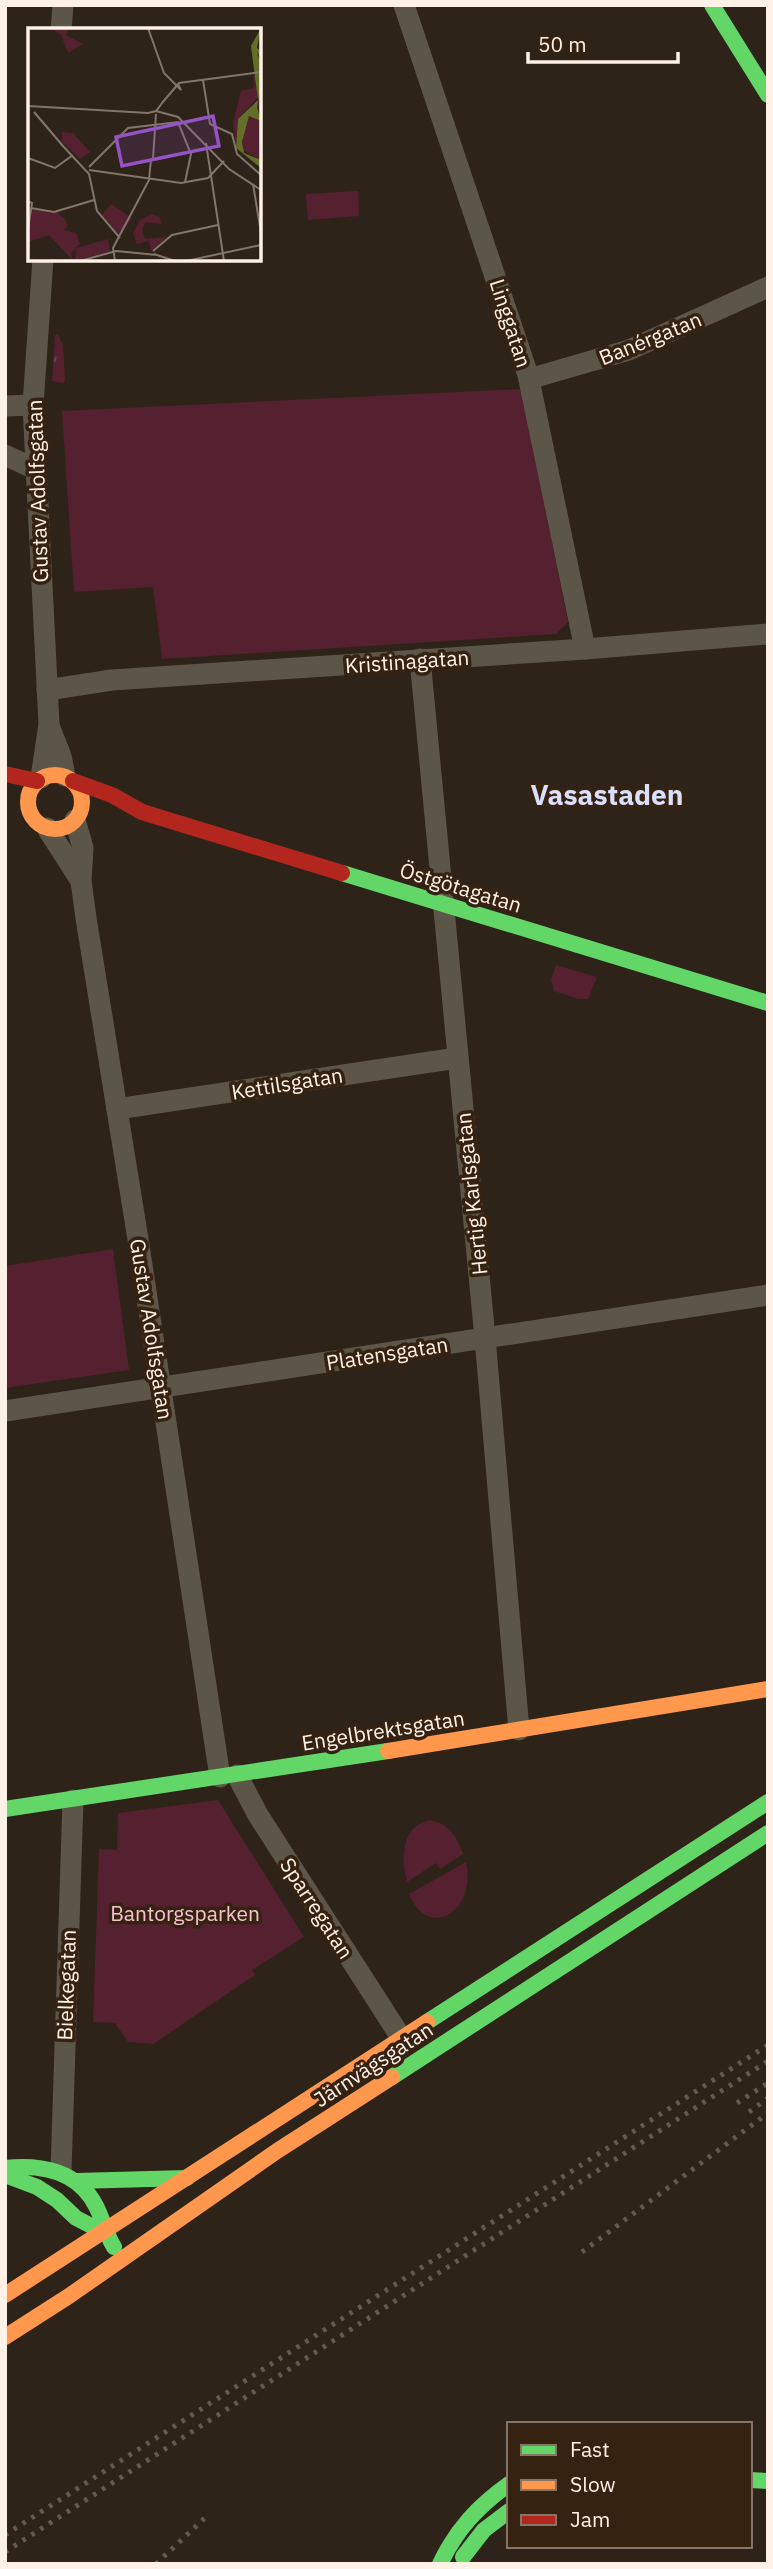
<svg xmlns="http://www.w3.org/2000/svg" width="773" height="2569" viewBox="0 0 773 2569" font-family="'IBM Plex Sans',sans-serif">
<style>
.grass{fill:url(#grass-tufts)}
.park{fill:#55202f}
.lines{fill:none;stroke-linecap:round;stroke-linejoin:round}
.street{stroke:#5c5649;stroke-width:21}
.fast{stroke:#63d668;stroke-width:16}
.slow{stroke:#ff974d;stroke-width:16}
.jam{stroke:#b3261e;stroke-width:16}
.rail{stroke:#625a51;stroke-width:5;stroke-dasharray:3.5 7;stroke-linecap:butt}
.labels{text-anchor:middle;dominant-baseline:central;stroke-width:7;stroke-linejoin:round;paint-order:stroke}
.street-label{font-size:21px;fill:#fff1e6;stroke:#362211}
.park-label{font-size:21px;fill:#f7c1cd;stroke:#362211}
.district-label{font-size:28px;font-weight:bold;fill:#d9dffc;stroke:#362211}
.inset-road{fill:none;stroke:#82756b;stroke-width:2}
.view{fill:#9553c7;fill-opacity:0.15;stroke:#9553c7;stroke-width:3.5}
.inset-edge{fill:none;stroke:#fff1e6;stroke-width:3.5}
</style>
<defs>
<pattern id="grass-tufts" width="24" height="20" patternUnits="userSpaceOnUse" patternTransform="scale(1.75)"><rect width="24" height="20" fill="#55202f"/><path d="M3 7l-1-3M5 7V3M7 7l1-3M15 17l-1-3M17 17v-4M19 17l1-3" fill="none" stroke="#6e414d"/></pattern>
</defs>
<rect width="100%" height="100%" fill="#2e2319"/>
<polygon class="grass" points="55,335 58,335 63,345 65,381 63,383 52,381"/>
<g class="park">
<polygon points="358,191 359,216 308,220 306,194"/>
<polygon points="521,389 568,622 556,634 162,659 153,587 74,592 62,411"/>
<polygon points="556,965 597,977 588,999 578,999 554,991 551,979"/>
<polygon points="113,1249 129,1370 5,1388 5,1266"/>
<polygon points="218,1800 304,1937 252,1970 255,1975 153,2044 128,2042 115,2023 93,2022 99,1849 117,1850 118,1813"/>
<path d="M430,1820c19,4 27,16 33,34l-23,15 -4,-6 -29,19c-6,-24 -6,-56 23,-62z"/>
<path d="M466,1862c11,50 -38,79 -57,32z"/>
</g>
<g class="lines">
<g class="street">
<polyline points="404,5 528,375 585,649"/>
<polyline points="61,30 63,5"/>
<polyline points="529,379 629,350 768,287"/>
<polyline points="5,406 33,405"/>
<polyline points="5,455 35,469"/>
<polyline points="420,659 485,1338 519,1730"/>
<polyline points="47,690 112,680 585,649 768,634"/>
<polyline points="49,726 61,756 65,776"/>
<polyline points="41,778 49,724 33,405 43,259"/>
<polyline points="75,820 83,848 81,881 86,918 138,1239 220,1777"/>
<polyline points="47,828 81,881"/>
<polyline points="117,1109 457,1058"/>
<polyline points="5,1411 768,1295"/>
<polyline points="237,1775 258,1815 402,2039"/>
<polyline points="61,2171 73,1800"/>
</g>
<g class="fast">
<polyline points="712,5 768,95"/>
<polyline points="342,873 768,1003"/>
<polyline points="5,1809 388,1751"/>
<polyline points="427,2022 768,1802"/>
<polyline points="392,2077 768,1833"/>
<path d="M5,2168c36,-4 73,3 91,38 7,14 10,28 18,41"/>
<polyline points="5,2175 37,2187 57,2200 76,2218 103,2232"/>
<polyline points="76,2181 187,2178"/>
<polyline points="750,2480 768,2481"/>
<polyline points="463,2557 484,2530 509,2511"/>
<path d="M440,2564c16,-34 38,-58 69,-80"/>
</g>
<g class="slow">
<circle cx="55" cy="802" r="27"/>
<polyline points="388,1751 768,1689"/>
<polyline points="5,2295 427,2022"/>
<polyline points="5,2337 69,2296 277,2151 392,2077"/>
</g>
<g class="jam">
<polyline points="5,774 37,781"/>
<polyline points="73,781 112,795 142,812 342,873"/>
</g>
<g class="rail">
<polyline points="737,2103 768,2083"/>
<polyline points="749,2112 768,2098"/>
<polyline points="582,2252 768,2113"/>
<polyline points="5,2535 768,2045"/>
<polyline points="5,2552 768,2061"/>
<polyline points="156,2564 209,2514"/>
</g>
</g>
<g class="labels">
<g class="street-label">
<text transform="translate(511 323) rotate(72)">Linggatan</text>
<text transform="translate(650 338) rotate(-22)">Banérgatan</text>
<text transform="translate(37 491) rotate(-92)">Gustav Adolfsgatan</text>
<text transform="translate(407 661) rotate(-4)">Kristinagatan</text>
<text transform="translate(461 887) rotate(17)">Östgötagatan</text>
<text transform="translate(287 1083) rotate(-9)">Kettilsgatan</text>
<text transform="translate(471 1194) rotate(-96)">Hertig Karlsgatan</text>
<text transform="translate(152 1329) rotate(81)">Gustav Adolfsgatan</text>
<text transform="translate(387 1353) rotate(-9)">Platensgatan</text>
<text transform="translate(383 1730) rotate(-9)">Engelbrektsgatan</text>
<text transform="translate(317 1908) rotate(57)">Sparregatan</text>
<text transform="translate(66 1985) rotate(-88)">Bielkegatan</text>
<text transform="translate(373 2064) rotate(-33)">Järnvägsgatan</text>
</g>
<g class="park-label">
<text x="185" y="1913">Bantorgsparken</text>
</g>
<g class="district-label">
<text x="607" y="794">Vasastaden</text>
</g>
</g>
<g transform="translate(28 28)">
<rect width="233" height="233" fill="#2e2319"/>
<path d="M22,0h19l-3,7 17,9 -15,9 -7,-18z" fill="#55202f"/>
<path d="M80,211l2,12 -35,10 1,-13z" fill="#55202f"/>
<path d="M230,47l1,16 2,-4v23l-4,-3 3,-12 -22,24 -2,29 -3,-26 8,-31 13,-3 -1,-12zM222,87l11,6v39l-19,-10 2,-24zM34,104l11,1 17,19 -10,7 -18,-17zM83,176l21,14 -12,17 -18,-20zM3,181l26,3 7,6 4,8 -4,4 12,3 4,11 -9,9 2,8 -24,-26 -21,7zM123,186l9,3 1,7 -15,-2 -4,7 3,10 22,-2 -16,14 -2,-10 -12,3 -4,-11 7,-13z" fill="#55202f"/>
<path d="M233,0l-4,20 4,3v7l-4,-6 4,12v23l-4,20 4,14 -12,-5 -7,26 2,11 17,7v8l-25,-20 2,-29 20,-19 -7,-54z" fill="#636f28"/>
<path class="inset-road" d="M120,0l16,45 17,17 -3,-6M175,52l7,44 22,10 5,20 24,21M134,75l17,-20 82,-11M0,78l120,7 8,-2 7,-9M128,83l22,6 51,52 32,21M6,84l29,34M178,115l18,118M33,116l28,30 8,37 23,27M0,130l27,10 18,-13M125,130l3,-44M61,139l39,-39 50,-6 13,32 -6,28M61,142l92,13 27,-5 16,-17M225,156l8,49M0,173l4,2 -4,26M3,180l23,4 40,-12M125,223l19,-16 46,-10M126,226l21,7M52,233l36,-10 41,4M87,233l-2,-13 36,-68 2,-21M158,233l75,-16"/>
<path class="view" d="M185,88l6,30 -97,20 -6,-29z"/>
<rect width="233" height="233" class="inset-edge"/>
</g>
<rect width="773" height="2569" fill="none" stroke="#fff1e6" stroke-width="14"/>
<rect x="507" y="2422" width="245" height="126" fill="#362211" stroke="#867566" stroke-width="2"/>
<rect x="521" y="2445" width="35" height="10" fill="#63d668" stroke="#867566" stroke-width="2"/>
<text x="570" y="2457" font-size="21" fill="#fff1e6">Fast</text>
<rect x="521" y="2480" width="35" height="10" fill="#ff974d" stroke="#867566" stroke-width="2"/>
<text x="570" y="2492" font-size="21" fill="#fff1e6">Slow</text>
<rect x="521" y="2515" width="35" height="10" fill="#b3261e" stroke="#867566" stroke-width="2"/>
<text x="570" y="2527" font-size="21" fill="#fff1e6">Jam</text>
<path d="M528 52v10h150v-10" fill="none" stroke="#fff1e6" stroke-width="3.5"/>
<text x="538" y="52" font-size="21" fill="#fff1e6" stroke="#362211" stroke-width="5" paint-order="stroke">50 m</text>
</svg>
